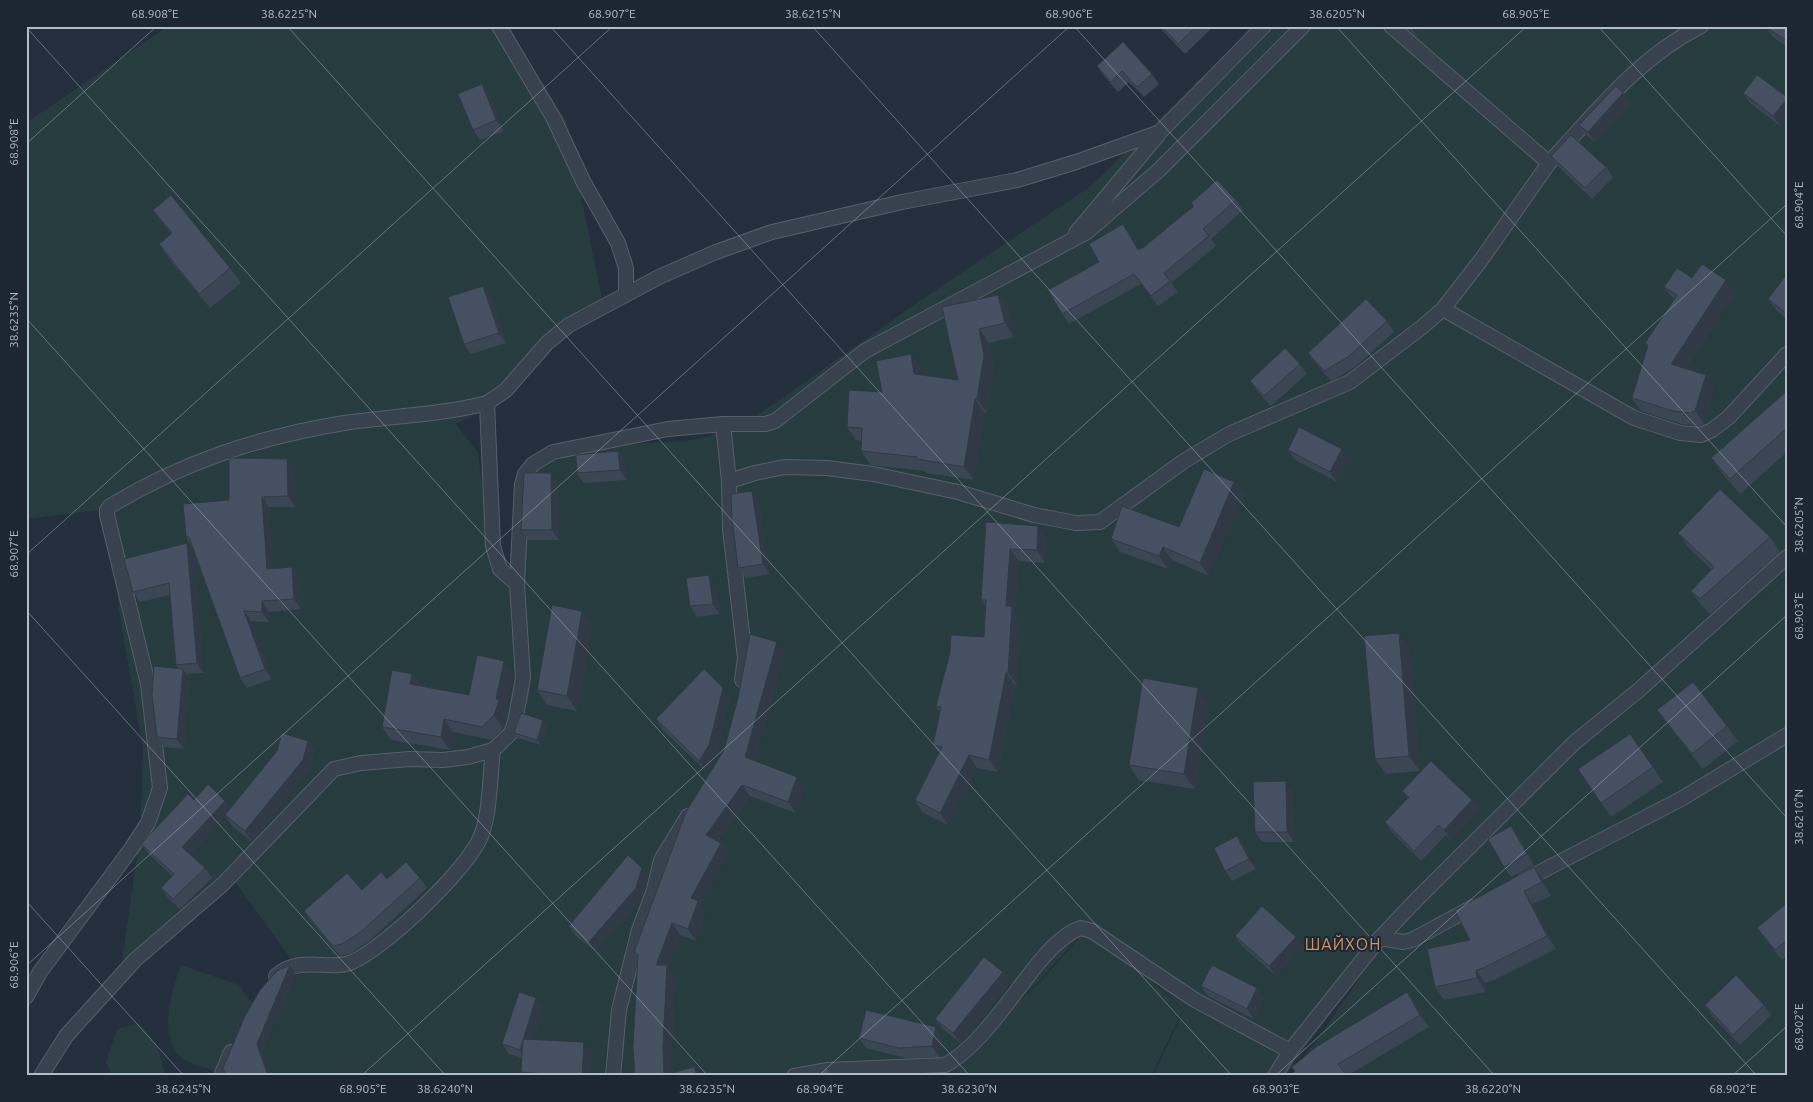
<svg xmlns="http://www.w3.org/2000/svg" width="1813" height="1102" viewBox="0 0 1813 1102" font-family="Ubuntu,sans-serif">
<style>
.green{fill:#263c3f}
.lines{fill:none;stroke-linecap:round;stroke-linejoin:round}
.lane-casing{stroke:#565f6c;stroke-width:16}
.lane{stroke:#38414e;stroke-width:14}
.wall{fill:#3b4654}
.shaded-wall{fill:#303945}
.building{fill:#455162;stroke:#303945}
.ticks{fill:none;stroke:#b4bcc9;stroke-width:1;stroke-opacity:0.45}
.labels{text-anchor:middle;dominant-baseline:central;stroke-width:4;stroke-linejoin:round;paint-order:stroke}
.quarter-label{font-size:16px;letter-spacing:1px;fill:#d59563;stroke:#1d2633}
.neatline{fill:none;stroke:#b4bcc9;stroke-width:2}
.ticks-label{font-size:12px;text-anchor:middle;fill:#b4bcc9}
</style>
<rect width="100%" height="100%" fill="#242f3e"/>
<g class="green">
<path d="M168,26h339l59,95 39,193 -46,23 -61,66 -42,21 22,29 8,63 29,71 14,-116 31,-18 42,-8 85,-4 26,-6 -3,-11 41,-4 176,-124 164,-110 163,-160h533v549l-46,46 46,-45v500h-495l94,-136 37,-37 -1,-1 -36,35 -101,139h-132l31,-66 -55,-54 -40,-31 -49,55 -45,44 46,-43 48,-54 38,31 56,52 -32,66h-932v-4c-12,-4 -26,-7 -37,-14 -25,-18 -10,-70 -1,-93l58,20 13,19 18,-26 24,-15 -61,-84 -24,24 -87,58 18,-127 3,-85 -24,-138 -9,-102 -84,10v-396z"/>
<polygon points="139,1023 158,1046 165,1076 112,1076 106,1062 117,1029"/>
</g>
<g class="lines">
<defs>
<g id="lane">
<polyline points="499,26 554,119 583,181 618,243 626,268 626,294"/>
<path d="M1391,26l158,137c46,-50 90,-106 152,-137"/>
<polyline points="1076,233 1158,135"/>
<polyline points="1443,309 1634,418 1680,433 1701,435 1712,430 1729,417 1787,354"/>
<polyline points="487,403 493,546 500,569 517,584"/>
<polyline points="723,424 729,481 730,529 745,658 742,680"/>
<polyline points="729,481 755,473 784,467 827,468 873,474 958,492 1034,515 1076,523 1100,522 1184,461 1229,434 1350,382 1422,327 1443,309 1481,260 1549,163"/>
<polyline points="1523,881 1681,799 1787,735"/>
<polyline points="1380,938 1403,942 1412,940 1473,907"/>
<path d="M276,976c25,-22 54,-4 76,-14 33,-14 116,-93 129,-126 9,-21 9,-62 12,-86"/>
<path d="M26,997l14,-25 91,-123 17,-26 12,-35 -12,-104 -41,-169v-5l3,-4c75,-45 149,-69 234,-83 48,-7 97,-8 143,-20l19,-13 41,-47 22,-18 90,-48 57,-25 56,-20 130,-30 115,-22 59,-18 84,-30 104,-106"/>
<polyline points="41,1076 66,1036 135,960 223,884 334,769 361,763 410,759 443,760 468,757 493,750 511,733 515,722 523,678 517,584 522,484 525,474 533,464 553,452 668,429 723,424 765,424 775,421 865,351 1087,232 1159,170 1303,26"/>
<polyline points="221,1076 231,1052"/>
<polyline points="613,1076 619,1010 639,930 654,890 661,860 688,816"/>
<path d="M794,1076l34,-6 117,-5c34,-17 70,-74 95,-104 11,-13 25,-28 41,-33l11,3 103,69 95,51"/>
<polyline points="1275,1076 1290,1051 1380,938 1417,899 1575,742 1639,690 1787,557"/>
</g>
</defs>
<use href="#lane" class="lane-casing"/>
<use href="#lane" class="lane"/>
</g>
<g class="wall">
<polygon points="1158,26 1214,26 1185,54"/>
<polygon points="1405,26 1425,26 1417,37"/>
<polygon points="1787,26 1787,47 1773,37 1766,27"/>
<polygon points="1097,66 1152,74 1159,84 1144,97 1129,82 1118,92 1104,76"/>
<polygon points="1623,93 1630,103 1595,142 1586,135 1579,125"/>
<polygon points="1743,93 1787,97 1787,118 1780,126 1750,103"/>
<polygon points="489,94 504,131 480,140 473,130"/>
<polygon points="1551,156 1606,167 1613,177 1592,199 1558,166"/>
<polygon points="1236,200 1243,210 1211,239 1216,246 1171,283 1178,292 1158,306 1141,284 1069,324 1062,314 1099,262 1130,235 1139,250 1144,247 1194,206 1191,203"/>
<polygon points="153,210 230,268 241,283 210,308 169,259 159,244 171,234"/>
<polygon points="1787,274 1787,319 1776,310 1768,299"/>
<polygon points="1692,278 1735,293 1686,368 1706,375 1715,388 1704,424 1700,426 1682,424 1641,411 1632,398 1648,346 1645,343 1674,300 1664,287"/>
<polygon points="483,286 491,296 506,343 471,354 464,344"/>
<polygon points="998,295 1008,309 1014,337 989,343 994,369 987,413 985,413 974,480 926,473 925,471 871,465 861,451 862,441 856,440 847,427 882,392 911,354 920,368 921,375 958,380 942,307"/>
<polygon points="1387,321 1394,332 1355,367 1331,381 1315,363 1308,353"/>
<polygon points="1300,364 1307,374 1271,406 1257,391 1250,381"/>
<polygon points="1787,391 1787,452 1740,494 1722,473 1711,458"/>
<polygon points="1288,450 1349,459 1337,482 1295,460"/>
<polygon points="618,451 625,461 627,480 584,483 577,473"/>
<polygon points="294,469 295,507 269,507 273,568 299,577 301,609 269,612 269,622 251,621 272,679 247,688 240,678 192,547 186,537"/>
<polygon points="551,473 558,483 559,540 528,540 521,530"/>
<polygon points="1234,482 1244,495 1209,576 1172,560 1168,569 1120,552 1111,539 1179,527"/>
<polygon points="759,502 770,574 746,578 738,568"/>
<polygon points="986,522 1047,539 1045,563 1019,561 1015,611 1020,618 1017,685 1015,685 998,772 977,768 948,825 923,813 915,800 939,753 933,745 940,712 936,706 984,637 985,606 981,600"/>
<polygon points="1678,533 1770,537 1780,552 1710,614 1701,605 1691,591 1711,569 1689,548"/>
<polygon points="194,553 204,673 187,674 190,679 184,749 164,747 157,737 179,669 176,665 170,595 140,602 133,592"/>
<polygon points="709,575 716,585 720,614 697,617 690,606"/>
<polygon points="582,611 592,626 577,711 547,705 537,690"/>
<polygon points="1410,648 1420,771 1386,774 1375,759"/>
<polygon points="785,653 755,761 797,777 805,788 796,813 750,796 718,841 721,843 729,854 701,905 706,912 696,941 680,935 668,966 675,977 671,1059 671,1073 701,1076 635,1076 638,958 634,952"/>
<polygon points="504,661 513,674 506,710 508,713 503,728 491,740 453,732 450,750 391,740 382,727 412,674 421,686 469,695"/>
<polygon points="730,698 716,755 706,771 663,730 656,719"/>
<polygon points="1209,703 1195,789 1139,780 1129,765"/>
<polygon points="1657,710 1727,726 1738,741 1703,769 1668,725"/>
<polygon points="547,725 541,745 518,738 514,733"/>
<polygon points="1630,734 1663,782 1611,817 1578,769"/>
<polygon points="308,741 315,751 310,770 252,842 232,826 226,817 190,855 205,868 212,878 180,909 168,898 161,888 172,876 149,854 141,844 194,800 225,801 230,809"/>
<polygon points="1293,791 1294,842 1262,842 1255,832"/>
<polygon points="1402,791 1472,800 1479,810 1451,840 1446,835 1421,861 1392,832 1385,822 1408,798"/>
<polygon points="1518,836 1534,865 1511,877 1504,867"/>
<polygon points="1244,846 1256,869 1232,881 1225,871"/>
<polygon points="642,868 648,877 642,897 595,951 575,935 569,926"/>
<polygon points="420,878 427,888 369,941 349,954 340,956 311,921 304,911 362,890 387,879"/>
<polygon points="1543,880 1551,896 1533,904 1556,949 1492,981 1485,983 1486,992 1444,1000 1435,987 1470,940 1455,910"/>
<polygon points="1787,903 1787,956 1782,960 1764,938 1757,928"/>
<polygon points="1235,936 1303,947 1276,976 1242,946"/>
<polygon points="1003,972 1010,982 960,1043 943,1029 935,1019"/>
<polygon points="1201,986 1257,988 1264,998 1254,1019 1208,996"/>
<polygon points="1407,992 1415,1004 1429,1027 1347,1076 1290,1076"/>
<polygon points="536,998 544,1008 533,1040 591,1053 590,1076 524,1076 521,1072 522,1058 509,1054 502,1044"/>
<polygon points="1705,1005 1764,1005 1771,1015 1740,1045 1712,1016"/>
<polygon points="859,1038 943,1038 939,1057 906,1058 866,1048"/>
</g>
<g class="shaded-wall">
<polygon points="1410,26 1425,26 1417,37"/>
<polygon points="482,84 489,94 504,131 496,120"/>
<polygon points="1623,93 1630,103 1595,142 1588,132"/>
<polygon points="1787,99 1787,118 1780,126 1773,116"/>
<polygon points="1123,224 1130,235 1145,260 1138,250"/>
<polygon points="1726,280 1735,293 1680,377 1671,364"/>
<polygon points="483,286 491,296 506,343 499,333"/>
<polygon points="998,295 1008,309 1014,337 1005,323"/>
<polygon points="979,329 989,343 994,369 987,413 977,399"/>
<polygon points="911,354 920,368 924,387 914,374"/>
<polygon points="1706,375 1715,388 1704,424 1695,411"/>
<polygon points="975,399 985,413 974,480 964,467"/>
<polygon points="1342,449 1349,459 1337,482 1330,472"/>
<polygon points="618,451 625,461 627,480 620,470"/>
<polygon points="287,459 294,469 295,507 288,496"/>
<polygon points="551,473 558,483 559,540 552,530"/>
<polygon points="1234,482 1244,495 1209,576 1200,563"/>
<polygon points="752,491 759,502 770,574 763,564"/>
<polygon points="262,497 269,507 274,579 267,569"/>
<polygon points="1038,526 1047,539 1045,563 1037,550"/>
<polygon points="187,543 194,553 204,673 197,663"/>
<polygon points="1163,547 1172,560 1168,569 1159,556"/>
<polygon points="1010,549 1019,561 1015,611 1020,618 1017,685 1008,673 1006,606"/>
<polygon points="292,567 299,577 301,609 294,599"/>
<polygon points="709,575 716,585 720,614 713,604"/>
<polygon points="262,601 269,612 269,622 262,612"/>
<polygon points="244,611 251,621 272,679 265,669"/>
<polygon points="582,611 592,626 577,711 567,696"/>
<polygon points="1399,633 1410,648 1420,771 1409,756"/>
<polygon points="777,642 785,653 753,769 745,757"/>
<polygon points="504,661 513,674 506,710 508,713 503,728 494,715 496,699"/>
<polygon points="183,669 190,679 184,749 177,739"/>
<polygon points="1006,673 1015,685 998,772 989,760"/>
<polygon points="412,674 421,687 410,684"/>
<polygon points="723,688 730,698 716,755 706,771 699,761"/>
<polygon points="1198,688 1209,703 1195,789 1184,774"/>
<polygon points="444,719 453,732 450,750 441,737"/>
<polygon points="543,720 547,725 541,745 537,740"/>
<polygon points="308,741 315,751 310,770 252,842 245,831"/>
<polygon points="969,755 977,768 948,825 940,813"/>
<polygon points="797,777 805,788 796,813 788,802"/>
<polygon points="1286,781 1293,791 1294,842 1287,832"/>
<polygon points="742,785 750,796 714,846 706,835"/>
<polygon points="1472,800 1479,810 1451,840 1444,830"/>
<polygon points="225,801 232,811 189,857 182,847"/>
<polygon points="1511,826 1518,836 1534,865 1527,854"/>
<polygon points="1237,836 1244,846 1256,869 1249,859"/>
<polygon points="721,843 729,854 701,905 706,912 696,941 688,929 691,898"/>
<polygon points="1534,867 1543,880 1551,896 1542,882"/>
<polygon points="642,868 648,877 642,897 595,951 588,943"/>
<polygon points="1524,891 1533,904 1556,949 1547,936"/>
<polygon points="672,923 680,935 668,966 675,977 671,1059 672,1076 664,1076 656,965"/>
<polygon points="1296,937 1303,947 1276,976 1269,966"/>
<polygon points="290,965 296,975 263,1053 271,1076 268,1076 257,1044"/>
<polygon points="1476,970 1485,983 1486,992 1477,978"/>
<polygon points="1003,972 1010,982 960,1043 953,1033"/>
<polygon points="1257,988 1264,998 1254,1019 1247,1009"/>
<polygon points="1407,992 1415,1004 1429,1027 1420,1015"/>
<polygon points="536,998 544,1008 527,1060 520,1050"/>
<polygon points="936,1027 943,1038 939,1057 932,1046"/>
<polygon points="584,1042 591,1053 590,1076 582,1076"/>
<polygon points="694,1067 701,1076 697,1076"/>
</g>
<g class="building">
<polygon points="1161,26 1197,26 1178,44"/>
<polygon points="1766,26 1787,26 1787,41 1766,27"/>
<polygon points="1123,42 1152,74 1137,87 1122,71 1111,82 1097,66"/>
<polygon points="1757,75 1787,97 1787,99 1773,116 1743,93"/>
<polygon points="482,84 496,120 473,130 458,94"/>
<polygon points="1616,86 1623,93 1588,132 1579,125"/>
<polygon points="1571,135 1606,167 1585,188 1551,156"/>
<polygon points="1217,180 1236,200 1203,229 1209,236 1164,273 1170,281 1151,296 1134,274 1062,314 1048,290 1099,262 1089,244 1123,224 1138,250 1144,247 1194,206 1191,203"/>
<polygon points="171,195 230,268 199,294 159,244 172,233 153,210"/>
<polygon points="1702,264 1726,280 1671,364 1706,375 1695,411 1690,413 1673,411 1632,398 1648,345 1645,343 1677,295 1664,287 1677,268 1692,278"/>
<polygon points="1787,274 1787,314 1768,299"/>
<polygon points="483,286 499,333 464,344 448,297"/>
<polygon points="998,295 1005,323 979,329 984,355 977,399 975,399 964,467 917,459 917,457 861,451 862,428 847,427 849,390 882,392 876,361 911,354 914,374 958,380 942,307"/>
<polygon points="1366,299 1387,321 1348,357 1324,371 1308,353"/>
<polygon points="1285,348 1300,364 1264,396 1250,381"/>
<polygon points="1787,391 1787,428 1730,479 1711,458"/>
<polygon points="1299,427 1342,449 1330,472 1288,450"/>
<polygon points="618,451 620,470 577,473 576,455"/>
<polygon points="229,458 287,459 288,496 262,497 267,569 292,567 294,599 262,601 262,612 244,611 265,669 240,678 189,537 186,537 183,504 229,500"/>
<polygon points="1204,469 1234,482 1200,563 1163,547 1159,556 1111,539 1122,506 1179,527"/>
<polygon points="524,473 551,473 552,530 521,530"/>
<polygon points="1720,489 1770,537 1700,599 1691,591 1714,567 1678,533"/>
<polygon points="752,491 763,564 738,568 732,518 731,494"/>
<polygon points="986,522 1038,526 1037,550 1010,549 1006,606 1012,606 1008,673 1006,673 989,760 969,755 940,813 915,800 942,747 933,745 941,707 936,706 950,652 951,635 984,637 986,600 981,600"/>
<polygon points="187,543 197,663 176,665 169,583 133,592 124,559"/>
<polygon points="709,575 713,604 690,606 686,578"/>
<polygon points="552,605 582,611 567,696 537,690"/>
<polygon points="1399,633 1409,756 1375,759 1364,636"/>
<polygon points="750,634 777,642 745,757 797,777 788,802 742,785 706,835 721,843 691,898 698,901 688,929 672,923 656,965 667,965 663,1047 664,1075 694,1067 697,1076 635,1076 633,1047 638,954 634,952 686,812 724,750 738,698"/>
<polygon points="477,655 504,661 496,699 499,700 494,715 482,727 444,719 441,737 382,727 392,670 412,674 410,684 469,695"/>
<polygon points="154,666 183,669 177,739 157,737 152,695"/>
<polygon points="704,669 723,688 709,745 699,761 656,719"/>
<polygon points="1143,678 1198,688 1184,774 1129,765"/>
<polygon points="1693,682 1727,726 1692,754 1657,710"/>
<polygon points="521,713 543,720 537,740 514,733"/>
<polygon points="282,733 308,741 303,760 245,831 225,815 277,751"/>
<polygon points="1630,734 1653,767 1601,803 1578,769"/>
<polygon points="1431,761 1472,800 1444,830 1439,825 1414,851 1385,822 1409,797 1402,791"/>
<polygon points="1286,781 1287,832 1255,832 1253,782"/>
<polygon points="208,784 225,801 182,847 205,868 173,899 161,888 174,874 141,844 188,794 194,800"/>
<polygon points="1511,826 1527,854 1504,867 1488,839"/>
<polygon points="1237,836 1249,859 1225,871 1214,848"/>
<polygon points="628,855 642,868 636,888 588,943 569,926"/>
<polygon points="406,862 420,878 362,931 342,944 333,946 304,911 347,873 362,890 381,872 387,879"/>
<polygon points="1534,867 1542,882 1524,891 1547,936 1483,968 1476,970 1477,978 1435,987 1427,949 1470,940 1455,910"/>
<polygon points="1787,903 1787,940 1775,950 1757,928"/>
<polygon points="1262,906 1296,937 1269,966 1235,936"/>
<polygon points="984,957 1003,972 953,1033 935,1019"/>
<polygon points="290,965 257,1044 268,1076 226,1076 223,1068 245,1016 260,990 277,971"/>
<polygon points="1212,965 1257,988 1247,1009 1201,986"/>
<polygon points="1736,975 1764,1005 1733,1035 1705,1005"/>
<polygon points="519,992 536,998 520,1050 502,1044"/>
<polygon points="1407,992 1420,1015 1338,1064 1347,1076 1290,1076 1295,1071 1292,1067 1316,1047"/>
<polygon points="866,1010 936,1027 932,1046 899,1048 859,1038"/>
<polygon points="523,1039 584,1042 582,1076 547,1076 547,1074 521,1072"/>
<polygon points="827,1068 832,1076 816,1076"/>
</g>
<path class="ticks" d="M287,26l945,1050M550,26l945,1050M812,26l945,1050M1074,26l713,792M1336,26l451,501M1598,26l189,210M26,27l944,1049M26,144l131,-118M26,318l682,758M26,555l587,-529M26,610l420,466M26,901l158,175M26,966l1044,-940M361,1076l1166,-1050M818,1076l969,-872M1275,1076l512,-461M1732,1076l55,-50"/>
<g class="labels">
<g class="quarter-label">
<text x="1343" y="944">ШАЙХОН</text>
</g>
</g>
<rect width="1813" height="1102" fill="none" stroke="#1d2633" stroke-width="55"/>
<rect x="28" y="28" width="1758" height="1046" class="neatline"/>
<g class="ticks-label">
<text x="155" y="18">68.908°E</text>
<text x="289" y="18">38.6225°N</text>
<text x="612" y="18">68.907°E</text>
<text x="813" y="18">38.6215°N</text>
<text x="1069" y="18">68.906°E</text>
<text x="1337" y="18">38.6205°N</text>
<text x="1526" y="18">68.905°E</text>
<text transform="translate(14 142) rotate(-90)" y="4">68.908°E</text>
<text transform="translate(1799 205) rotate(-90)" y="4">68.904°E</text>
<text transform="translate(14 320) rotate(-90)" y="4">38.6235°N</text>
<text transform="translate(1799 525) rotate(-90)" y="4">38.6205°N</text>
<text transform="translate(14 554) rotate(-90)" y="4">68.907°E</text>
<text transform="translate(1799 616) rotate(-90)" y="4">68.903°E</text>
<text transform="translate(1799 817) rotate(-90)" y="4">38.6210°N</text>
<text transform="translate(14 965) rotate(-90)" y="4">68.906°E</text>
<text transform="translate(1799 1027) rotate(-90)" y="4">68.902°E</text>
<text x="183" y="1093">38.6245°N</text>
<text x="363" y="1093">68.905°E</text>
<text x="445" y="1093">38.6240°N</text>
<text x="707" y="1093">38.6235°N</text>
<text x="820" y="1093">68.904°E</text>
<text x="969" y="1093">38.6230°N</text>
<text x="1276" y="1093">68.903°E</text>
<text x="1493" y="1093">38.6220°N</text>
<text x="1733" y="1093">68.902°E</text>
</g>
</svg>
